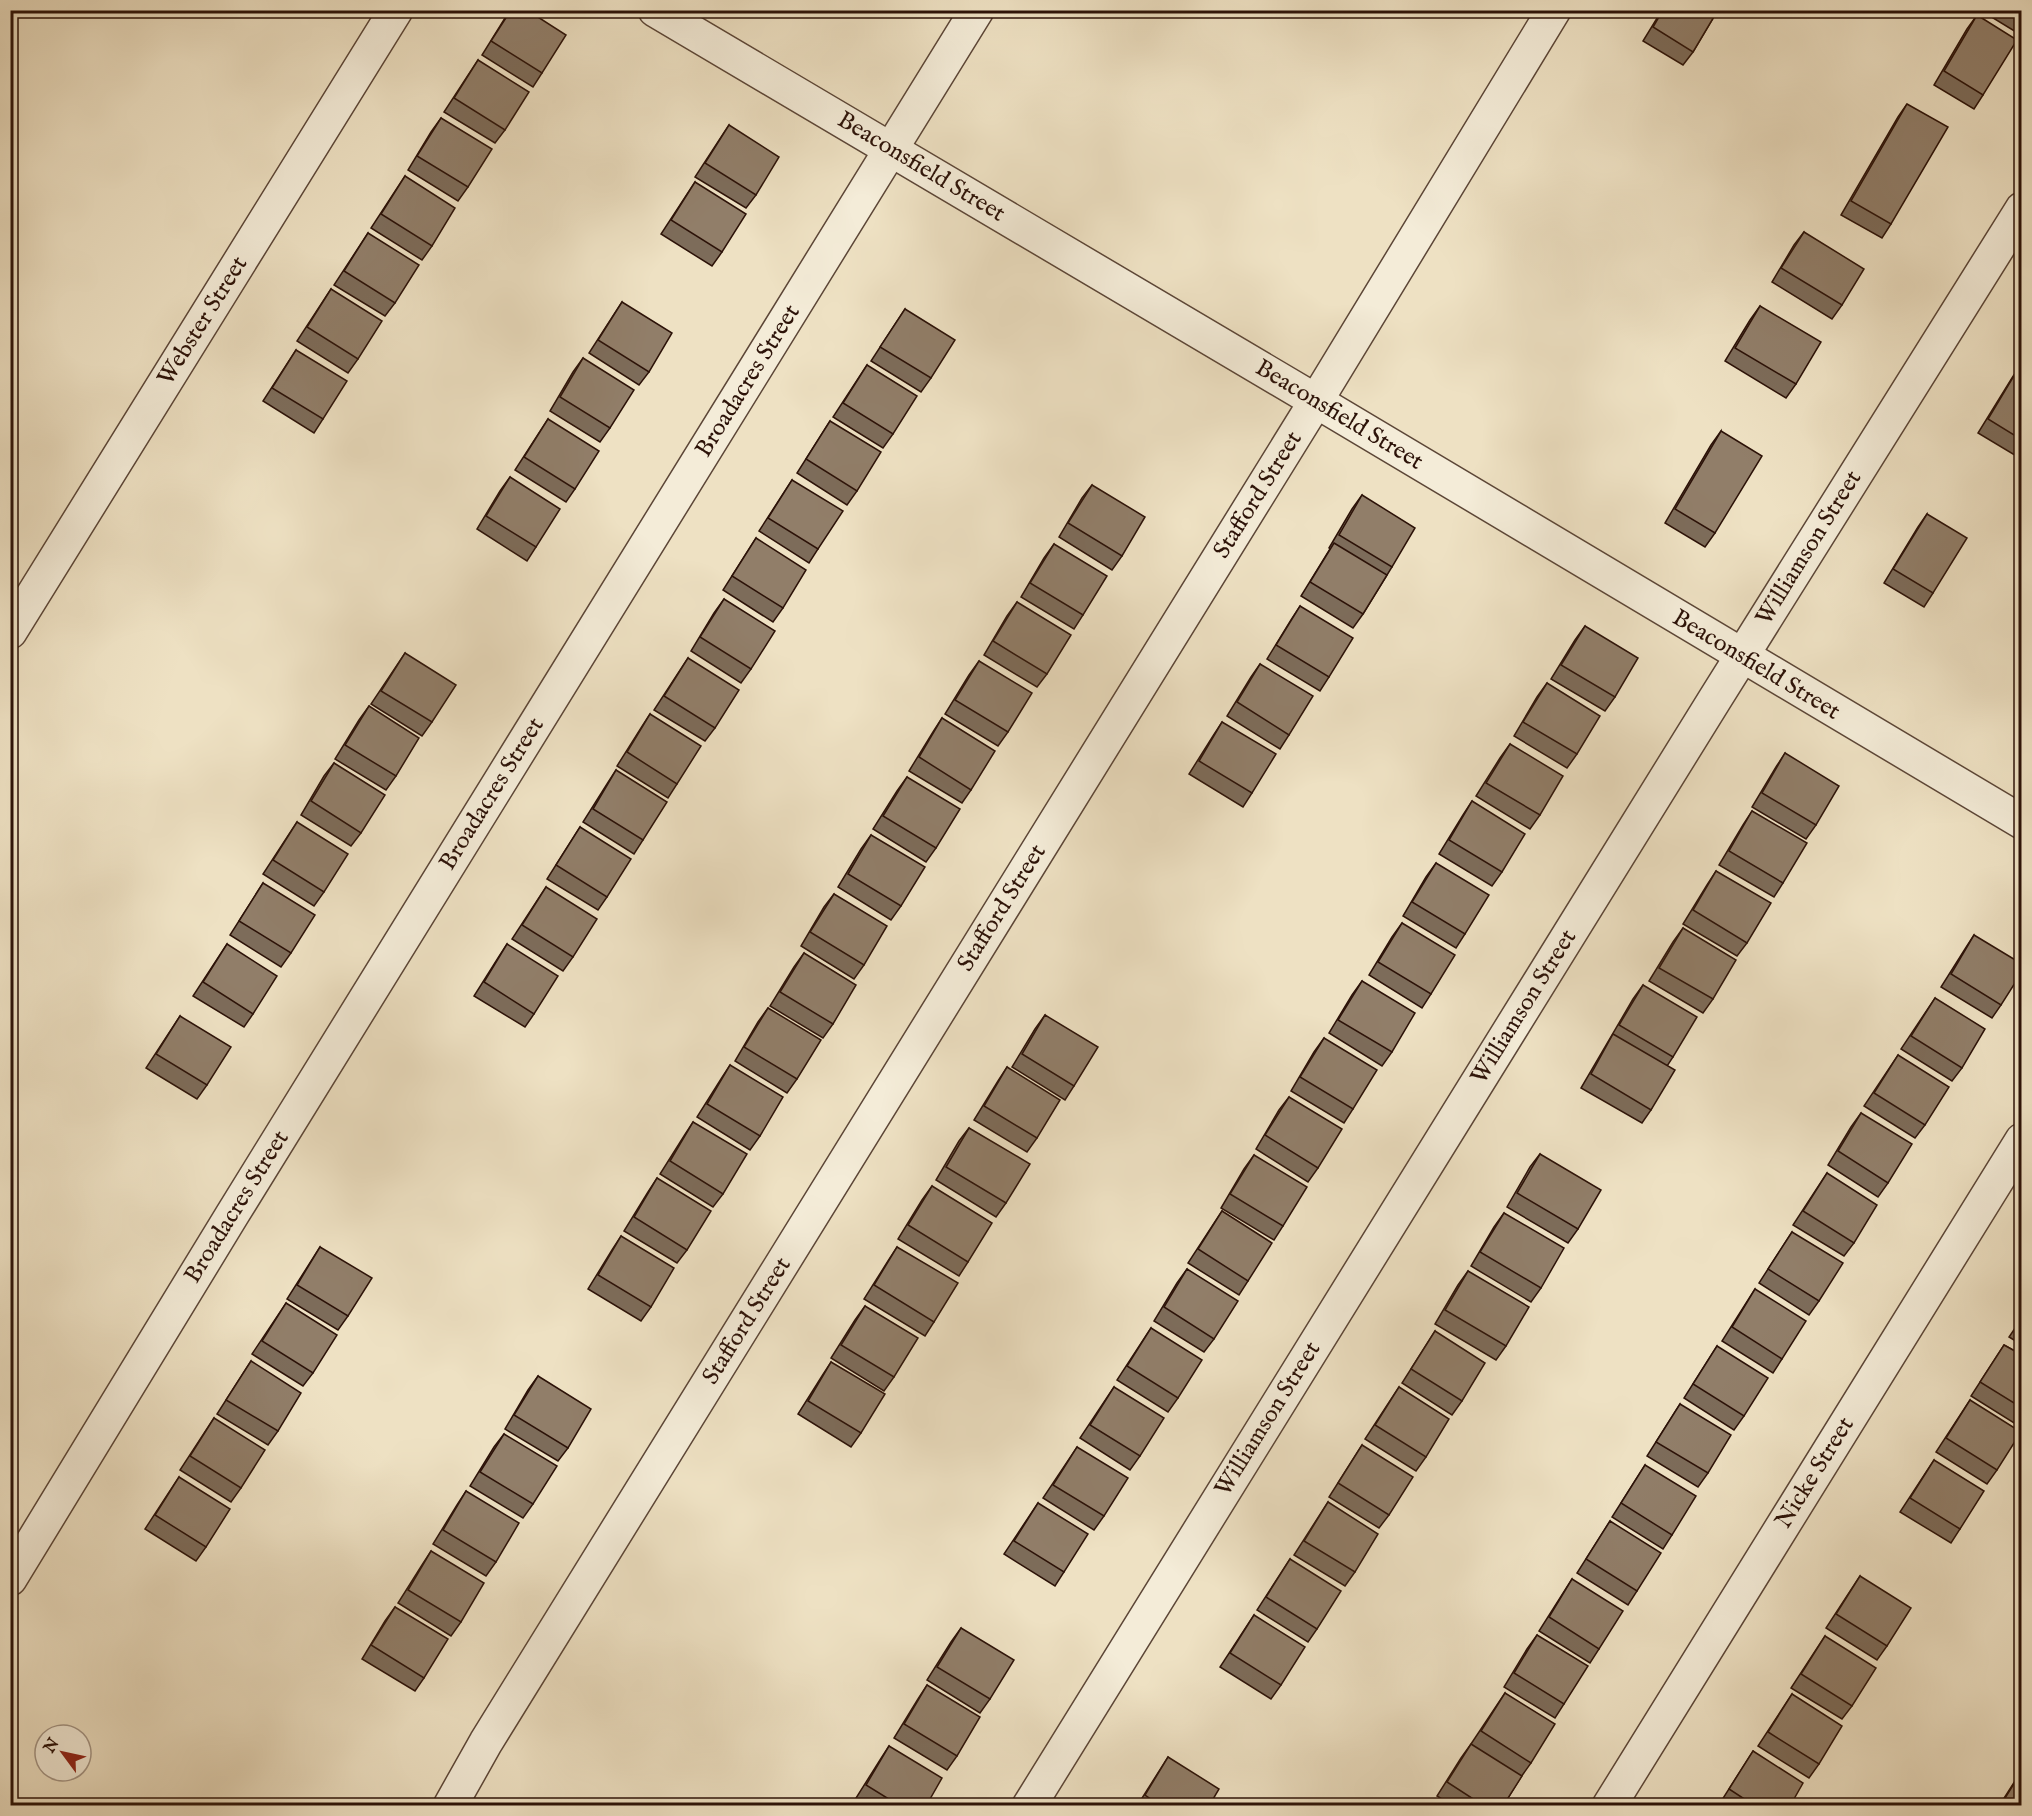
<svg xmlns="http://www.w3.org/2000/svg" width="2032" height="1816" viewBox="0 0 2032 1816" font-family="'IM FELL English',serif">
<style>
.lines{fill:none;stroke-linecap:round;stroke-linejoin:round}
.minor-casing{stroke:#5c4637;stroke-width:36}
.minor{stroke:#f4ecd8;stroke-width:33}
.wall{fill:#7d6c5a;stroke:#2c1208;stroke-width:1.5}
.building{fill:#917e69;stroke:#2c1208;stroke-width:1.5}
.labels{text-anchor:middle;dominant-baseline:central;stroke-width:6;stroke-linejoin:round;paint-order:stroke}
.street-label{font-size:24px;fill:#2c1208;stroke:#f4ecd8}
</style>
<rect width="100%" height="100%" fill="#eee1c3"/>
<filter id="stains"><feTurbulence type="fractalNoise" baseFrequency=".00333" numOctaves="4"/><feColorMatrix values="0 0 0 0 .2 0 0 0 0 .09 0 0 0 0 .02 0 0 0 .5 -.17"/></filter>
<radialGradient id="worn" r=".72"><stop offset=".6" stop-color="#630" stop-opacity="0"/><stop offset="1" stop-color="#630" stop-opacity=".3"/></radialGradient>
<g class="lines">
<defs>
<g id="minor">
<polyline points="655,10 1316,401 2022,822"/>
<polyline points="10,632 396,10"/>
<polyline points="10,1579 232,1215 977,10"/>
<polyline points="450,1806 486,1742 1316,401 1554,10"/>
<polyline points="1029,1806 1715,699 2022,209"/>
<polyline points="1609,1806 2022,1140"/>
</g>
</defs>
<use href="#minor" class="minor-casing"/>
<use href="#minor" class="minor"/>
</g>
<g class="wall">
<polygon points="510,10 542,73 533,87 482,55"/>
<polygon points="1662,10 1718,10 1693,52 1683,65 1643,41"/>
<polygon points="1980,10 2022,10 2022,24 2016,32"/>
<polygon points="1977,15 1983,95 1974,109 1934,85 1967,29"/>
<polygon points="478,60 505,130 495,143 444,112"/>
<polygon points="1907,104 1891,224 1882,238 1841,215 1898,117"/>
<polygon points="441,118 468,187 458,201 408,170 431,132"/>
<polygon points="729,125 756,195 746,208 695,177"/>
<polygon points="405,176 432,246 422,260 371,228"/>
<polygon points="695,182 722,252 712,266 661,234"/>
<polygon points="1804,232 1842,305 1832,319 1772,282 1794,245"/>
<polygon points="368,233 395,303 385,316 334,285"/>
<polygon points="331,289 358,359 348,373 297,341"/>
<polygon points="622,302 649,372 639,385 589,353"/>
<polygon points="1760,306 1796,384 1786,398 1725,361 1750,320"/>
<polygon points="905,309 931,378 921,392 871,361"/>
<polygon points="296,350 323,419 314,433 263,401"/>
<polygon points="583,358 610,428 600,442 550,411 573,372"/>
<polygon points="2021,364 2022,452 2018,457 1978,433 2012,378"/>
<polygon points="867,365 893,434 883,448 833,417"/>
<polygon points="548,419 575,489 566,502 515,470"/>
<polygon points="830,421 857,491 847,505 797,473"/>
<polygon points="1721,431 1715,533 1705,547 1665,523 1711,445"/>
<polygon points="510,477 536,547 527,561 477,529 500,491"/>
<polygon points="792,480 818,549 809,563 759,531"/>
<polygon points="1092,485 1122,556 1112,570 1059,537 1082,498"/>
<polygon points="1362,495 1392,567 1363,614 1353,628 1301,596 1330,549 1329,548 1352,509"/>
<polygon points="1927,514 1933,593 1924,607 1884,583 1918,527"/>
<polygon points="756,538 783,608 773,622 723,590"/>
<polygon points="1054,544 1083,615 1074,629 1021,597 1044,558"/>
<polygon points="724,599 751,669 741,683 691,651 714,613"/>
<polygon points="1017,602 1047,674 1037,687 984,655 1007,616"/>
<polygon points="1300,606 1329,677 1320,691 1267,659 1291,620"/>
<polygon points="1585,626 1615,697 1605,711 1551,679 1575,640"/>
<polygon points="405,653 432,722 422,736 371,704"/>
<polygon points="688,658 715,728 705,741 654,710"/>
<polygon points="979,661 1008,732 998,746 945,714 969,675"/>
<polygon points="1260,664 1289,735 1280,749 1227,716 1251,677"/>
<polygon points="1547,683 1577,754 1567,768 1514,736 1537,697"/>
<polygon points="369,706 396,776 386,790 335,759 359,720"/>
<polygon points="650,714 677,784 668,798 617,766 641,728"/>
<polygon points="942,718 971,790 962,803 909,771 933,732"/>
<polygon points="1222,722 1252,793 1243,807 1189,774 1213,736"/>
<polygon points="1510,744 1540,815 1530,829 1476,796 1500,758"/>
<polygon points="1785,753 1816,825 1806,839 1752,807 1776,767"/>
<polygon points="334,763 361,833 351,846 301,815 324,776"/>
<polygon points="616,770 643,840 634,854 583,822 607,784"/>
<polygon points="907,777 936,848 926,862 873,829 897,791"/>
<polygon points="1472,801 1502,872 1492,886 1439,854 1463,815"/>
<polygon points="1752,811 1783,883 1774,897 1719,865 1743,825"/>
<polygon points="297,822 324,892 314,906 263,874"/>
<polygon points="580,827 607,897 598,910 547,879"/>
<polygon points="871,835 901,906 891,920 838,887 861,849"/>
<polygon points="1436,863 1465,934 1456,948 1403,916 1426,877"/>
<polygon points="1716,871 1747,943 1737,956 1683,924 1707,885"/>
<polygon points="263,883 291,953 281,967 230,935"/>
<polygon points="546,887 573,957 563,971 512,939"/>
<polygon points="834,894 864,965 854,979 801,946 824,907"/>
<polygon points="1402,923 1431,994 1422,1008 1369,975 1392,937"/>
<polygon points="1683,928 1713,999 1703,1013 1649,981 1673,942"/>
<polygon points="1974,935 2001,1005 1992,1018 1941,987 1965,949"/>
<polygon points="227,944 253,1014 244,1027 193,996"/>
<polygon points="507,944 534,1014 525,1027 474,996 498,958"/>
<polygon points="804,953 833,1024 823,1038 770,1006 794,967"/>
<polygon points="1362,981 1392,1052 1382,1066 1329,1033 1352,995"/>
<polygon points="1643,985 1673,1057 1667,1066 1651,1110 1642,1123 1581,1088 1633,999"/>
<polygon points="1935,998 1962,1068 1952,1081 1901,1049"/>
<polygon points="768,1008 797,1079 787,1093 735,1061 758,1022"/>
<polygon points="1045,1015 1074,1086 1065,1100 1012,1067 1035,1029"/>
<polygon points="180,1016 207,1085 197,1099 146,1068"/>
<polygon points="1324,1038 1353,1109 1344,1123 1291,1091 1314,1052"/>
<polygon points="1898,1055 1925,1125 1915,1138 1864,1106"/>
<polygon points="730,1065 760,1136 750,1150 697,1117 721,1079"/>
<polygon points="1007,1067 1037,1138 1027,1152 974,1120 998,1081"/>
<polygon points="1289,1097 1318,1168 1308,1182 1256,1149 1279,1110"/>
<polygon points="1861,1113 1888,1183 1878,1197 1828,1165 1851,1127"/>
<polygon points="693,1122 723,1194 713,1207 660,1174 684,1136"/>
<polygon points="969,1128 1006,1203 996,1217 936,1180 959,1141"/>
<polygon points="1540,1154 1578,1229 1568,1243 1507,1207 1530,1167"/>
<polygon points="1254,1155 1283,1226 1274,1240 1221,1208 1244,1169"/>
<polygon points="1827,1173 1854,1243 1844,1256 1793,1225"/>
<polygon points="657,1178 687,1250 677,1263 624,1231 648,1192"/>
<polygon points="932,1186 968,1262 959,1276 898,1239 922,1200"/>
<polygon points="1222,1211 1248,1281 1239,1295 1188,1263"/>
<polygon points="1504,1213 1541,1288 1531,1302 1471,1266 1494,1227"/>
<polygon points="1792,1232 1819,1301 1809,1315 1759,1283"/>
<polygon points="621,1236 651,1307 641,1321 588,1289 612,1250"/>
<polygon points="320,1247 348,1316 338,1330 287,1299"/>
<polygon points="897,1247 934,1322 925,1336 864,1299 888,1261"/>
<polygon points="1187,1269 1214,1339 1204,1352 1154,1321 1177,1283"/>
<polygon points="1468,1271 1506,1346 1496,1360 1435,1324 1458,1285"/>
<polygon points="1755,1289 1782,1359 1773,1373 1722,1341"/>
<polygon points="286,1303 313,1373 303,1386 252,1354"/>
<polygon points="865,1306 894,1377 884,1391 831,1358 855,1320"/>
<polygon points="2022,1318 2022,1345 2009,1337"/>
<polygon points="1151,1328 1178,1398 1168,1412 1117,1380"/>
<polygon points="1435,1331 1462,1401 1452,1415 1402,1383"/>
<polygon points="2004,1345 2022,1355 2022,1428 1971,1396"/>
<polygon points="1717,1346 1744,1416 1734,1430 1684,1398"/>
<polygon points="251,1361 278,1431 268,1445 217,1414"/>
<polygon points="831,1362 861,1433 851,1447 798,1414 822,1376"/>
<polygon points="538,1376 568,1448 558,1461 505,1429 528,1390"/>
<polygon points="1114,1387 1140,1456 1130,1470 1080,1438"/>
<polygon points="1399,1387 1426,1457 1416,1471 1365,1439"/>
<polygon points="1970,1400 1997,1470 1987,1484 1936,1452"/>
<polygon points="1680,1404 1708,1473 1698,1487 1647,1456"/>
<polygon points="214,1418 241,1488 231,1502 180,1470"/>
<polygon points="504,1434 533,1504 523,1518 470,1486 494,1447"/>
<polygon points="1362,1445 1389,1515 1379,1528 1329,1497"/>
<polygon points="1077,1447 1104,1516 1094,1530 1043,1498"/>
<polygon points="1934,1460 1960,1529 1951,1543 1900,1512"/>
<polygon points="1645,1465 1672,1535 1663,1549 1612,1517"/>
<polygon points="179,1477 206,1547 196,1561 145,1529"/>
<polygon points="466,1491 496,1562 486,1576 433,1544 457,1505"/>
<polygon points="1328,1502 1355,1572 1345,1586 1294,1555"/>
<polygon points="1038,1503 1064,1572 1055,1586 1004,1554"/>
<polygon points="1610,1521 1637,1591 1628,1605 1577,1573"/>
<polygon points="431,1551 461,1622 451,1636 398,1603 422,1565"/>
<polygon points="1290,1559 1317,1629 1308,1642 1257,1610"/>
<polygon points="1860,1576 1887,1646 1877,1660 1826,1628"/>
<polygon points="1572,1579 1599,1649 1590,1663 1539,1631"/>
<polygon points="395,1607 424,1678 415,1691 362,1659 385,1621"/>
<polygon points="1254,1615 1281,1685 1271,1699 1220,1667"/>
<polygon points="961,1628 990,1699 980,1713 927,1680 951,1642"/>
<polygon points="1537,1635 1564,1704 1555,1718 1504,1687 1527,1649"/>
<polygon points="1825,1636 1852,1706 1842,1719 1791,1688"/>
<polygon points="927,1685 957,1756 947,1770 894,1738 918,1699"/>
<polygon points="1505,1693 1531,1763 1521,1777 1503,1806 1453,1806 1437,1796 1461,1758 1471,1744"/>
<polygon points="1792,1694 1819,1764 1809,1778 1758,1746"/>
<polygon points="889,1746 926,1806 868,1806 856,1798 880,1760"/>
<polygon points="1753,1751 1790,1806 1724,1806 1720,1803"/>
<polygon points="1168,1757 1209,1806 1137,1806"/>
<polygon points="2022,1770 2022,1806 1999,1806"/>
</g>
<g class="building">
<polygon points="511,10 527,10 566,35 542,73 491,41"/>
<polygon points="1663,10 1718,10 1693,52 1653,27"/>
<polygon points="2013,10 2022,10 2022,15"/>
<polygon points="1977,15 2017,40 1983,95 1944,71"/>
<polygon points="478,60 529,92 505,130 454,98"/>
<polygon points="1907,104 1948,127 1891,224 1851,201"/>
<polygon points="441,118 492,149 468,187 417,156"/>
<polygon points="729,125 779,157 756,195 705,163"/>
<polygon points="405,176 455,208 432,246 381,214"/>
<polygon points="695,182 746,214 722,252 671,220"/>
<polygon points="1804,232 1864,269 1842,305 1781,268"/>
<polygon points="368,233 419,265 395,303 344,271"/>
<polygon points="331,289 382,321 358,359 307,327"/>
<polygon points="622,302 672,333 649,372 598,340"/>
<polygon points="1760,306 1821,342 1796,384 1735,348"/>
<polygon points="905,309 955,340 931,378 880,347"/>
<polygon points="296,350 347,381 323,419 272,388"/>
<polygon points="583,358 634,390 610,428 560,397"/>
<polygon points="2021,364 2022,364 2022,440 1988,419"/>
<polygon points="867,365 917,396 893,434 843,403"/>
<polygon points="548,419 599,451 575,489 524,457"/>
<polygon points="830,421 881,452 857,491 806,459"/>
<polygon points="1721,431 1762,456 1715,533 1675,509"/>
<polygon points="510,477 560,509 536,547 486,516"/>
<polygon points="792,480 843,511 818,549 768,518"/>
<polygon points="1092,485 1145,517 1122,556 1068,523"/>
<polygon points="1362,495 1415,528 1392,567 1339,535"/>
<polygon points="1927,514 1967,538 1933,593 1893,569"/>
<polygon points="756,538 806,570 783,608 732,576"/>
<polygon points="1334,543 1387,575 1363,614 1310,582"/>
<polygon points="1054,544 1107,576 1083,615 1030,583"/>
<polygon points="724,599 775,631 751,669 700,637"/>
<polygon points="1017,602 1071,635 1047,674 993,641"/>
<polygon points="1300,606 1353,638 1329,677 1276,645"/>
<polygon points="1585,626 1638,658 1615,697 1561,665"/>
<polygon points="405,653 456,685 432,722 381,691"/>
<polygon points="688,658 739,690 715,728 664,696"/>
<polygon points="979,661 1032,693 1008,732 955,700"/>
<polygon points="1260,664 1313,696 1289,735 1237,702"/>
<polygon points="1547,683 1600,716 1577,754 1523,722"/>
<polygon points="369,706 419,738 396,776 345,745"/>
<polygon points="650,714 701,746 677,784 627,752"/>
<polygon points="942,718 995,751 971,790 919,757"/>
<polygon points="1222,722 1276,754 1252,793 1199,761"/>
<polygon points="1510,744 1563,776 1540,815 1486,783"/>
<polygon points="1785,753 1839,786 1816,825 1762,793"/>
<polygon points="334,763 385,795 361,833 311,801"/>
<polygon points="616,770 667,802 643,840 593,809"/>
<polygon points="907,777 960,809 936,848 883,816"/>
<polygon points="1472,801 1525,834 1502,872 1449,840"/>
<polygon points="1752,811 1807,843 1783,883 1729,851"/>
<polygon points="297,822 348,854 324,892 273,860"/>
<polygon points="580,827 631,859 607,897 556,865"/>
<polygon points="871,835 925,867 901,906 848,874"/>
<polygon points="1436,863 1489,895 1465,934 1412,902"/>
<polygon points="1716,871 1771,903 1747,943 1693,910"/>
<polygon points="263,883 315,915 291,953 239,921"/>
<polygon points="546,887 597,919 573,957 522,925"/>
<polygon points="834,894 887,926 864,965 810,932"/>
<polygon points="1402,923 1455,955 1431,994 1378,962"/>
<polygon points="1683,928 1736,960 1713,999 1659,968"/>
<polygon points="1974,935 2022,964 2022,972 2001,1005 1951,974"/>
<polygon points="227,944 277,976 253,1014 203,982"/>
<polygon points="507,944 558,976 534,1014 484,982"/>
<polygon points="804,953 856,985 833,1024 780,992"/>
<polygon points="1362,981 1415,1013 1392,1052 1338,1020"/>
<polygon points="1643,985 1697,1017 1673,1057 1619,1025"/>
<polygon points="1935,998 1985,1029 1962,1068 1911,1036"/>
<polygon points="768,1008 821,1040 797,1079 744,1047"/>
<polygon points="1045,1015 1098,1047 1074,1086 1022,1054"/>
<polygon points="180,1016 231,1047 207,1085 156,1054"/>
<polygon points="1613,1034 1675,1070 1651,1110 1591,1074"/>
<polygon points="1324,1038 1377,1070 1353,1109 1300,1077"/>
<polygon points="1898,1055 1949,1087 1925,1125 1874,1093"/>
<polygon points="730,1065 783,1097 760,1136 707,1104"/>
<polygon points="1007,1067 1060,1100 1037,1138 984,1106"/>
<polygon points="1289,1097 1342,1129 1318,1168 1265,1135"/>
<polygon points="1861,1113 1912,1144 1888,1183 1838,1151"/>
<polygon points="693,1122 747,1154 723,1194 670,1161"/>
<polygon points="969,1128 1030,1164 1006,1203 946,1167"/>
<polygon points="1540,1154 1601,1190 1578,1229 1517,1193"/>
<polygon points="1254,1155 1307,1187 1283,1226 1230,1194"/>
<polygon points="1827,1173 1877,1205 1854,1243 1803,1211"/>
<polygon points="657,1178 711,1211 687,1250 634,1217"/>
<polygon points="932,1186 992,1223 968,1262 908,1225"/>
<polygon points="1222,1211 1272,1243 1248,1281 1198,1249"/>
<polygon points="1504,1213 1564,1248 1541,1288 1480,1252"/>
<polygon points="1792,1232 1843,1263 1819,1301 1768,1269"/>
<polygon points="621,1236 674,1268 651,1307 598,1275"/>
<polygon points="320,1247 372,1278 348,1316 297,1285"/>
<polygon points="897,1247 958,1283 934,1322 874,1285"/>
<polygon points="1187,1269 1238,1301 1214,1339 1164,1307"/>
<polygon points="1468,1271 1529,1307 1506,1346 1445,1310"/>
<polygon points="1755,1289 1806,1321 1782,1359 1732,1327"/>
<polygon points="286,1303 337,1335 313,1373 262,1341"/>
<polygon points="865,1306 918,1338 894,1377 841,1345"/>
<polygon points="1151,1328 1202,1360 1178,1398 1127,1366"/>
<polygon points="1435,1331 1485,1363 1462,1401 1411,1369"/>
<polygon points="2004,1345 2022,1355 2022,1408 1980,1382"/>
<polygon points="1717,1346 1768,1378 1744,1416 1693,1384"/>
<polygon points="251,1361 301,1393 278,1431 226,1400"/>
<polygon points="831,1362 885,1394 861,1433 808,1401"/>
<polygon points="538,1376 591,1409 568,1448 514,1415"/>
<polygon points="1114,1387 1164,1418 1140,1456 1090,1425"/>
<polygon points="1399,1387 1449,1419 1426,1457 1375,1425"/>
<polygon points="1970,1400 2021,1432 1997,1470 1946,1438"/>
<polygon points="1680,1404 1731,1435 1708,1473 1656,1442"/>
<polygon points="214,1418 265,1450 241,1488 190,1456"/>
<polygon points="504,1434 557,1466 533,1504 480,1472"/>
<polygon points="1362,1445 1413,1477 1389,1515 1338,1483"/>
<polygon points="1077,1447 1128,1478 1104,1516 1053,1485"/>
<polygon points="1934,1460 1984,1491 1960,1529 1910,1498"/>
<polygon points="1645,1465 1696,1496 1672,1535 1621,1503"/>
<polygon points="179,1477 230,1509 206,1547 155,1515"/>
<polygon points="466,1491 519,1523 496,1562 443,1530"/>
<polygon points="1328,1502 1378,1534 1355,1572 1304,1541"/>
<polygon points="1038,1503 1088,1534 1064,1572 1014,1541"/>
<polygon points="1610,1521 1661,1553 1637,1591 1586,1559"/>
<polygon points="431,1551 484,1583 461,1622 408,1590"/>
<polygon points="1290,1559 1341,1591 1317,1629 1266,1597"/>
<polygon points="1860,1576 1911,1608 1887,1646 1836,1614"/>
<polygon points="1572,1579 1623,1611 1599,1649 1549,1617"/>
<polygon points="395,1607 448,1639 424,1678 371,1645"/>
<polygon points="1254,1615 1305,1647 1281,1685 1230,1653"/>
<polygon points="961,1628 1014,1660 990,1699 937,1667"/>
<polygon points="1537,1635 1588,1666 1564,1704 1514,1673"/>
<polygon points="1825,1636 1876,1668 1852,1706 1801,1674"/>
<polygon points="927,1685 980,1717 957,1756 904,1724"/>
<polygon points="1505,1693 1555,1724 1531,1763 1481,1731"/>
<polygon points="1792,1694 1842,1726 1819,1764 1768,1732"/>
<polygon points="1471,1744 1522,1776 1503,1806 1484,1806 1447,1782"/>
<polygon points="889,1746 942,1778 926,1806 900,1806 866,1785"/>
<polygon points="1753,1751 1803,1783 1790,1806 1755,1806 1729,1789"/>
<polygon points="1168,1757 1219,1789 1209,1806 1161,1806 1145,1795"/>
<polygon points="2022,1771 2022,1806 2017,1806 2005,1798"/>
</g>
<g class="labels">
<g class="street-label">
<text transform="translate(921 167) rotate(31)">Beaconsfield Street</text>
<text transform="translate(203 321) rotate(-58)">Webster Street</text>
<text transform="translate(748 381) rotate(-58)">Broadacres Street</text>
<text transform="translate(1339 415) rotate(31)">Beaconsfield Street</text>
<text transform="translate(1258 495) rotate(-58)">Stafford Street</text>
<text transform="translate(1809 548) rotate(-58)">Williamson Street</text>
<text transform="translate(1756 665) rotate(31)">Beaconsfield Street</text>
<text transform="translate(492 794) rotate(-58)">Broadacres Street</text>
<text transform="translate(1002 908) rotate(-58)">Stafford Street</text>
<text transform="translate(1524 1007) rotate(-58)">Williamson Street</text>
<text transform="translate(237 1207) rotate(-58)">Broadacres Street</text>
<text transform="translate(747 1321) rotate(-58)">Stafford Street</text>
<text transform="translate(1268 1419) rotate(-58)">Williamson Street</text>
<text transform="translate(1815 1473) rotate(-58)">Nicke Street</text>
</g>
</g>
<rect width="2032" height="1816" fill="none" stroke="#eee1c3" stroke-width="36"/>
<rect x="12" y="12" width="2008" height="1792" fill="none" stroke="#2c1208" stroke-width="3"/>
<rect x="18" y="18" width="1996" height="1780" fill="none" stroke="#2c1208" stroke-width="1.5"/>
<g transform="translate(63 1753) rotate(303)"><circle r="28" fill="#f4ecd8" stroke="#a49585" stroke-width="1.5"/>
<path d="M0-4.5L10 22L0 15L-10 22Z" fill="#8f2418"/>
<text y="-9" font-size="16" font-weight="bold" text-anchor="middle" fill="#2c1208">N</text>
</g>
<rect width="100%" height="100%" filter="url(#stains)"/>
<rect width="100%" height="100%" fill="url(#worn)"/>
</svg>
